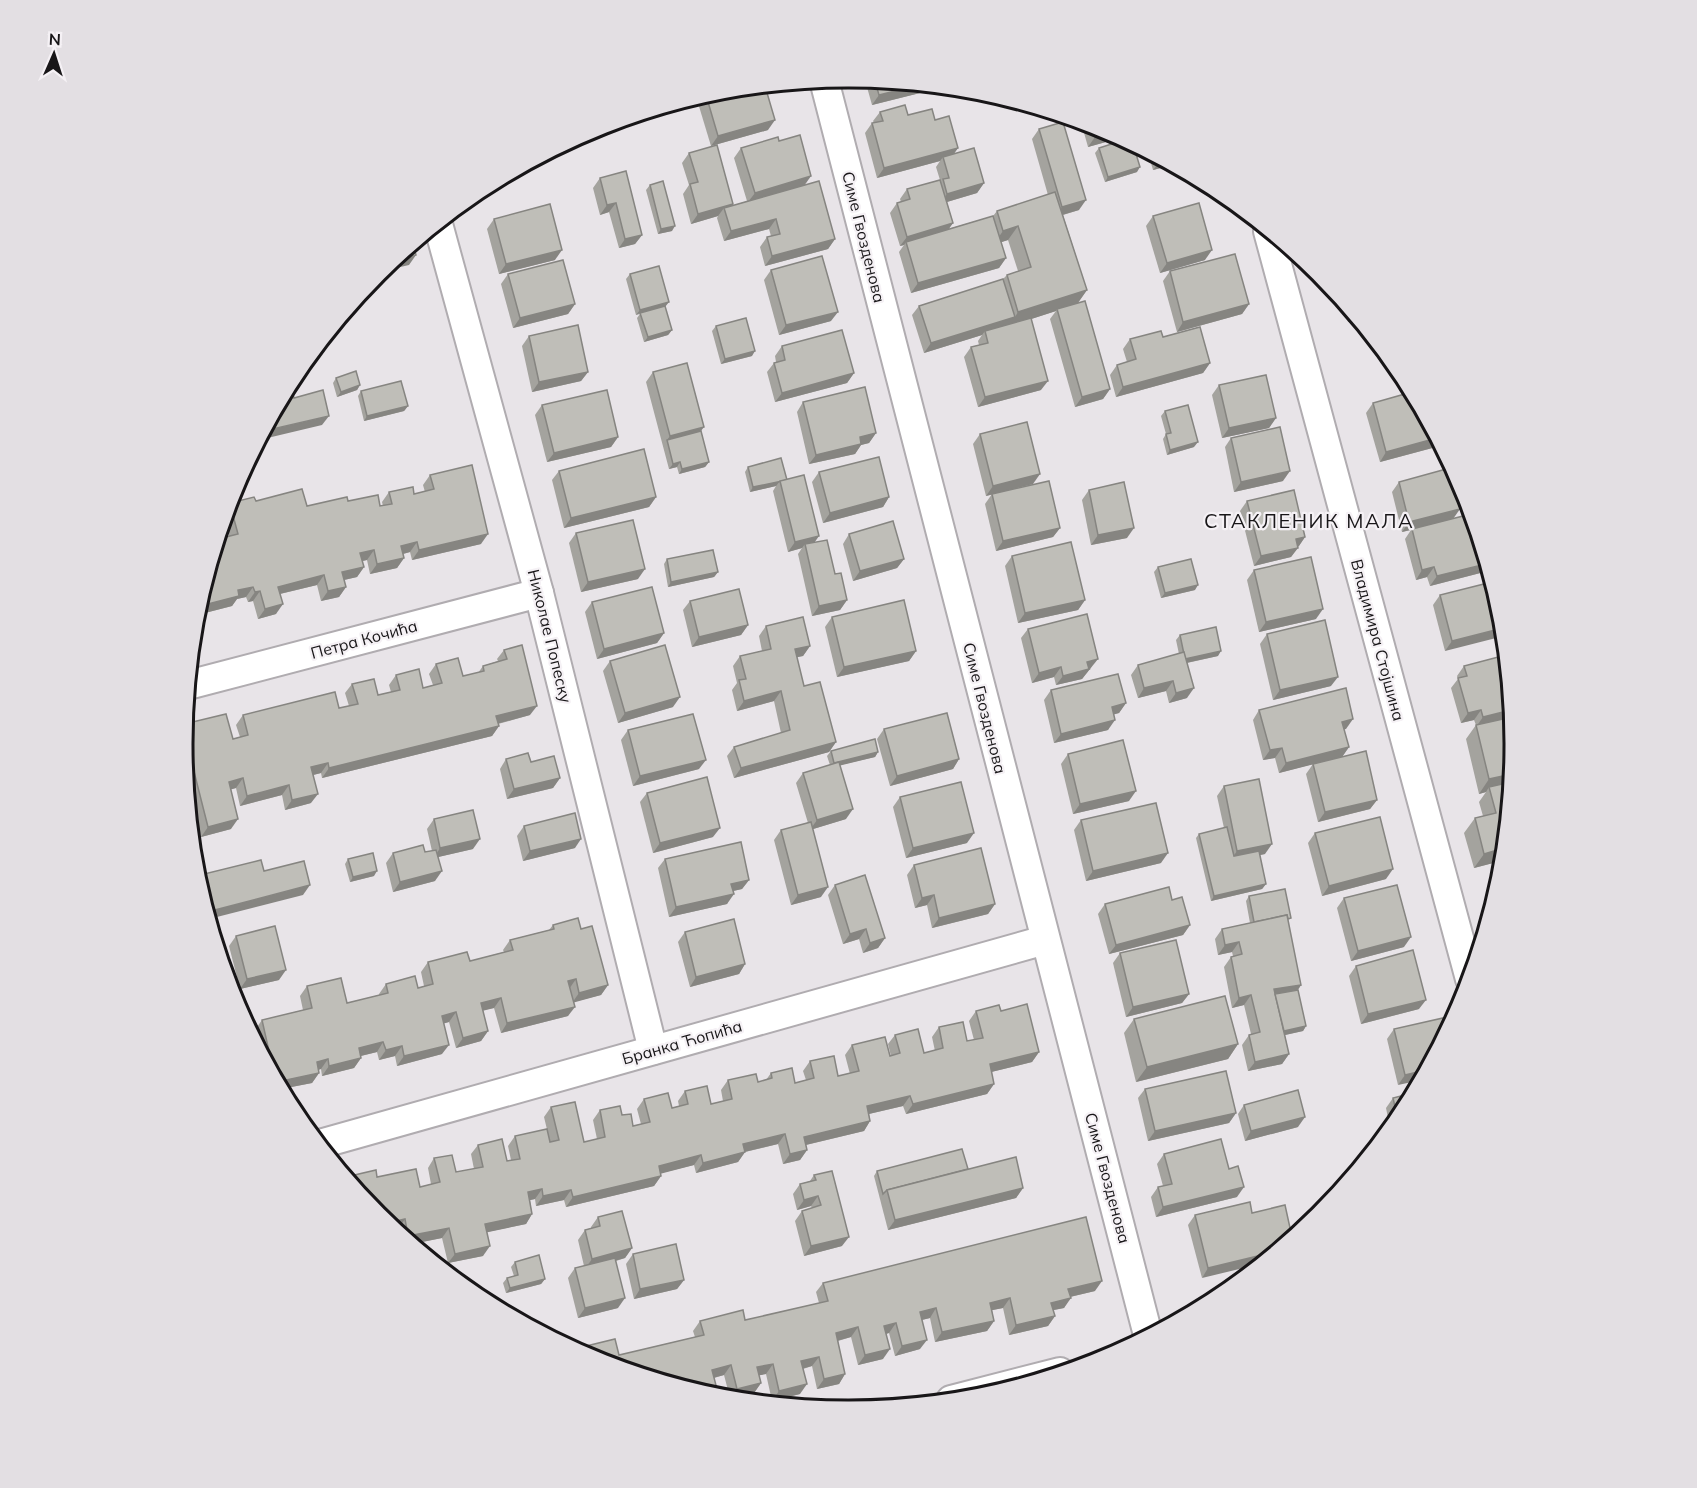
<svg xmlns="http://www.w3.org/2000/svg" width="1697" height="1488" viewBox="0 0 1697 1488" font-family="Mulish,sans-serif">
<style>
.lines{fill:none;stroke-linecap:round;stroke-linejoin:round}
.minor-casing{stroke:#b0acb0;stroke-width:32}
.minor{stroke:#fff;stroke-width:28}
.wall{fill:#a4a39e}
.shaded-wall{fill:#868581}
.building{fill:#bfbeb8;stroke:#868581;stroke-width:1.5}
.labels{text-anchor:middle;dominant-baseline:central;stroke-width:4.5;stroke-linejoin:round;paint-order:stroke}
.street-label{font-size:16px;fill:#181618;stroke:#f5f1f5}
.quarter-label{font-size:20px;letter-spacing:1.5px;fill:#181618;stroke:#f5f1f5}
.rim{fill:none;stroke:#181618;stroke-width:3}
</style>
<rect width="100%" height="100%" fill="#e8e4e8"/>
<g class="lines">
<defs>
<g id="minor">
<polyline points="824,80 1148,1335"/>
<polyline points="438,224 539,593 653,1050"/>
<polyline points="1268,231 1470,979"/>
<polyline points="188,685 539,593"/>
<polyline points="320,1144 1045,940"/>
<polyline points="951,1400 1060,1372"/>
</g>
</defs>
<use href="#minor" class="minor-casing"/>
<use href="#minor" class="minor"/>
</g>
<g class="wall">
<polygon points="865,80 934,86 932,90 872,105"/>
<polygon points="719,91 768,130 711,146 698,103 704,95"/>
<polygon points="880,112 935,120 958,148 954,153 984,183 977,193 947,202 953,223 948,229 993,216 997,211 1048,195 1032,139 1039,129 1079,210 1063,215 1087,290 1078,303 1110,389 1103,399 1075,407 1050,319 1056,311 1031,319 1041,390 978,407 964,357 971,347 979,345 978,341 982,335 924,353 912,315 919,306 1003,279 1007,275 1018,271 1008,240 1001,242 1006,258 999,268 911,293 899,252 904,245 900,246 890,213 897,203 901,202 900,199 907,189 940,180 936,167 940,161 877,178 865,133 872,123 874,123 873,121"/>
<polygon points="1081,122 1104,129 1120,138 1088,147"/>
<polygon points="779,141 835,239 828,249 765,266 760,247 767,237 771,236 769,229 724,241 717,218 718,216 691,224 683,194 689,185 682,163 689,153 733,204 732,206 747,201 734,158 741,148"/>
<polygon points="1099,148 1137,172 1105,182 1095,153"/>
<polygon points="1148,153 1172,165 1153,170"/>
<polygon points="600,178 642,235 635,244 619,248 609,212 600,215 593,188"/>
<polygon points="650,185 672,231 658,234 646,190"/>
<polygon points="1153,216 1205,260 1160,273 1146,226"/>
<polygon points="494,219 555,260 499,274 487,229"/>
<polygon points="771,270 831,321 779,335 764,280"/>
<polygon points="1170,271 1249,304 1242,314 1177,332 1163,281"/>
<polygon points="508,274 575,304 568,314 513,328 501,284"/>
<polygon points="630,274 665,307 672,330 668,335 644,342 637,318 640,314 636,315 626,279"/>
<polygon points="1343,302 1357,319 1348,322"/>
<polygon points="716,326 752,356 721,364 712,331"/>
<polygon points="529,336 588,372 581,381 532,392 522,346"/>
<polygon points="1163,337 1210,363 1203,373 1116,397 1110,375 1117,365 1127,362 1123,349 1130,339"/>
<polygon points="782,346 854,373 847,383 775,402 767,372 774,363 776,362 775,356"/>
<polygon points="653,372 701,431 709,462 705,467 679,474 677,467 669,469 646,382"/>
<polygon points="336,378 360,385 357,390 337,397 333,383"/>
<polygon points="1219,385 1276,418 1269,428 1222,438 1212,395"/>
<polygon points="361,391 408,406 404,411 364,421 358,396"/>
<polygon points="803,402 876,433 869,443 861,445 855,454 809,464 797,412"/>
<polygon points="1373,403 1436,447 1380,462 1366,413"/>
<polygon points="542,405 618,437 611,447 547,462 535,415"/>
<polygon points="1165,411 1194,447 1167,455 1163,439 1166,434 1161,416"/>
<polygon points="980,434 1033,484 986,496 973,444"/>
<polygon points="1231,438 1283,481 1234,492 1225,447"/>
<polygon points="748,467 787,479 815,542 835,574 847,600 840,610 812,616 798,554 802,548 788,552 773,491 776,486 750,492 745,472"/>
<polygon points="559,471 656,497 649,507 564,528 552,480"/>
<polygon points="819,472 889,497 883,507 823,523 812,482"/>
<polygon points="430,475 481,544 412,560 410,552 403,554 404,558 397,568 370,574 367,560 362,561 364,567 357,577 344,580 346,587 339,597 321,601 317,585 280,594 276,614 258,619 253,601 248,602 246,597 237,599 232,606 197,615 196,611 218,539 229,536 224,519 227,513 227,512 234,502 256,501 307,506 348,501 380,506 383,506 382,502 389,492 414,494 425,492 423,485"/>
<polygon points="1399,482 1454,518 1488,571 1430,586 1427,577 1416,580 1405,539 1411,530 1402,532 1392,492"/>
<polygon points="1089,490 1127,538 1091,545 1082,500"/>
<polygon points="992,494 1060,528 1053,537 996,551 985,504"/>
<polygon points="1247,501 1305,537 1291,557 1254,566 1240,511"/>
<polygon points="576,533 638,579 581,592 569,543"/>
<polygon points="849,534 904,559 897,568 853,581 843,544"/>
<polygon points="1012,556 1085,600 1078,610 1018,623 1005,566"/>
<polygon points="667,559 718,572 714,577 668,587 664,564"/>
<polygon points="1158,567 1195,590 1161,598 1154,572"/>
<polygon points="1254,570 1316,619 1259,632 1247,580"/>
<polygon points="1440,595 1502,614 1445,651 1433,605"/>
<polygon points="690,601 748,625 741,635 692,647 683,610"/>
<polygon points="592,602 664,633 657,643 597,659 585,612"/>
<polygon points="832,617 916,651 909,661 837,677 825,627"/>
<polygon points="766,626 810,646 803,656 797,657 804,686 836,742 829,752 734,778 727,756 734,747 781,733 774,701 737,711 732,690 737,683 733,666 740,656 762,651 759,636"/>
<polygon points="1028,629 1091,669 1089,670 1082,679 1056,685 1054,677 1032,683 1021,638"/>
<polygon points="1267,634 1331,686 1273,700 1260,644"/>
<polygon points="1180,635 1218,656 1187,663 1187,698 1169,703 1166,691 1138,698 1131,675 1138,665 1179,654 1176,640"/>
<polygon points="504,650 530,715 498,724 499,726 492,736 322,778 321,773 313,775 311,803 285,810 282,795 240,806 236,788 231,789 231,829 201,837 186,777 183,744 184,724 233,739 240,737 236,725 243,715 339,708 349,706 345,693 352,684 378,695 391,692 389,685 396,675 423,688 433,685 429,674 436,664 463,676 478,673 483,666 498,661 497,659"/>
<polygon points="610,661 673,707 618,723 603,671"/>
<polygon points="1464,666 1514,744 1502,874 1497,889 1492,869 1497,862 1474,868 1464,833 1475,818 1483,816 1479,802 1486,792 1479,794 1466,739 1476,725 1474,720 1461,723 1451,688 1458,679 1457,676"/>
<polygon points="1051,690 1126,703 1119,713 1114,714 1108,730 1054,743 1044,700"/>
<polygon points="1259,710 1346,729 1344,729 1349,747 1342,757 1377,800 1370,809 1318,822 1306,774 1313,764 1279,773 1275,758 1263,760 1253,720"/>
<polygon points="884,729 959,759 953,769 890,786 877,739"/>
<polygon points="628,730 699,769 633,786 621,740"/>
<polygon points="831,751 878,752 875,757 840,765 846,819 813,829 821,897 791,905 774,840 781,830 808,823 796,783 803,773 830,765 827,756"/>
<polygon points="1068,754 1129,801 1073,814 1061,764"/>
<polygon points="506,759 531,762 560,778 553,788 507,799 500,769"/>
<polygon points="1224,786 1265,854 1260,855 1266,884 1262,889 1211,901 1196,838 1199,834 1224,828 1217,796"/>
<polygon points="647,793 713,837 653,853 640,802"/>
<polygon points="900,797 967,843 906,858 893,807"/>
<polygon points="434,819 473,849 438,857 435,881 393,892 386,863 393,853 425,852 432,851 427,829"/>
<polygon points="1081,820 1161,863 1086,881 1074,830"/>
<polygon points="524,826 575,848 523,861 517,836"/>
<polygon points="1315,833 1386,879 1322,896 1308,843"/>
<polygon points="348,859 374,876 350,882 345,864"/>
<polygon points="665,859 749,880 742,889 733,891 727,904 669,917 658,868"/>
<polygon points="914,865 995,904 988,914 932,928 927,905 915,908 907,875"/>
<polygon points="835,885 885,938 878,948 863,953 859,939 843,944 828,895"/>
<polygon points="1249,896 1288,922 1301,985 1298,990 1306,1026 1303,1031 1285,1035 1289,1054 1282,1064 1248,1071 1242,1045 1249,1035 1251,1034 1244,1005 1232,1008 1224,967 1231,957 1233,956 1232,952 1218,955 1215,939 1222,929 1250,923 1246,901"/>
<polygon points="1344,898 1404,947 1351,961 1337,908"/>
<polygon points="1172,900 1190,925 1183,935 1109,954 1098,914 1105,904"/>
<polygon points="553,925 581,929 608,985 601,995 573,1002 568,1016 501,1033 494,1008 483,1010 488,1031 481,1041 456,1048 449,1022 444,1023 442,1054 397,1066 395,1056 379,1060 377,1052 361,1056 361,1058 354,1068 322,1076 321,1069 318,1070 319,1073 312,1083 281,1089 260,1048 255,1030 262,1020 303,1010 300,996 307,986 347,1003 379,995 379,994 386,984 418,988 424,986 421,972 428,962 470,961 504,952 503,950 510,940 549,930"/>
<polygon points="685,932 745,964 739,974 690,987 678,942"/>
<polygon points="236,936 279,980 240,989 229,946"/>
<polygon points="1120,953 1189,994 1182,1003 1126,1017 1113,963"/>
<polygon points="1356,966 1419,1009 1361,1024 1349,976"/>
<polygon points="976,1011 1001,1011 1039,1052 1032,1062 991,1072 994,1084 987,1094 906,1114 903,1106 869,1114 870,1121 864,1131 806,1145 807,1150 800,1160 783,1164 778,1144 745,1152 738,1162 696,1173 694,1165 661,1173 661,1176 654,1186 566,1207 564,1200 536,1206 535,1199 530,1200 532,1214 526,1224 487,1232 483,1256 448,1263 442,1238 412,1244 399,1232 398,1229 377,1177 420,1187 431,1184 428,1168 434,1158 456,1172 474,1169 471,1154 478,1145 507,1161 511,1160 508,1146 515,1136 550,1142 544,1117 551,1107 584,1142 597,1139 593,1120 600,1110 622,1115 633,1126 641,1124 637,1109 644,1099 672,1108 679,1106 678,1101 685,1091 711,1104 723,1101 721,1090 728,1080 758,1082 766,1080 771,1073 795,1083 806,1080 803,1071 810,1061 838,1076 850,1074 845,1055 852,1045 890,1056 891,1056 888,1044 895,1035 924,1053 935,1051 932,1037 939,1027 967,1041 974,1040 969,1021"/>
<polygon points="1134,1019 1238,1044 1228,1059 1136,1082 1124,1033"/>
<polygon points="1394,1029 1446,1032 1398,1085 1387,1039"/>
<polygon points="1145,1089 1236,1113 1229,1123 1148,1141 1138,1098"/>
<polygon points="1393,1098 1402,1114 1390,1128 1386,1108"/>
<polygon points="1244,1105 1298,1127 1245,1141 1238,1114"/>
<polygon points="1164,1154 1229,1169 1237,1197 1156,1217 1151,1197 1158,1187 1163,1186 1157,1164"/>
<polygon points="968,1169 1023,1188 1016,1198 888,1230 874,1176 877,1171"/>
<polygon points="814,1175 842,1246 804,1256 795,1221 802,1211 812,1208 811,1206 797,1210 793,1194 800,1184 810,1181"/>
<polygon points="1252,1213 1202,1278 1188,1225 1195,1215"/>
<polygon points="598,1217 632,1248 625,1258 616,1261 618,1308 578,1318 568,1278 575,1268 584,1266 578,1240 585,1230 591,1228 591,1227"/>
<polygon points="633,1254 684,1280 677,1289 634,1299 626,1264"/>
<polygon points="515,1262 545,1279 541,1284 506,1293 503,1283 507,1278 514,1276 511,1267"/>
<polygon points="823,1283 1095,1291 1070,1297 1064,1308 1053,1310 1055,1316 1048,1326 1009,1335 1003,1308 992,1310 994,1321 987,1331 935,1342 930,1318 922,1320 920,1349 895,1356 889,1333 886,1334 883,1359 858,1365 851,1337 838,1341 845,1374 839,1384 817,1389 812,1366 803,1369 800,1394 772,1401 766,1374 759,1375 761,1383 754,1393 732,1399 730,1398 724,1375 714,1378 619,1355 695,1337 693,1331 700,1321 745,1320 819,1303 816,1292"/>
</g>
<g class="shaded-wall">
<polygon points="919,85 934,86 932,90 872,105 879,95"/>
<polygon points="651,112 647,117 627,122 631,117"/>
<polygon points="775,120 768,130 711,146 718,136"/>
<polygon points="1110,132 1120,138 1088,147 1095,137"/>
<polygon points="958,148 951,158 943,157 940,161 877,178 884,168"/>
<polygon points="1162,160 1172,165 1153,170 1160,161"/>
<polygon points="1140,167 1137,172 1105,182 1108,177"/>
<polygon points="811,176 804,186 748,202 755,193"/>
<polygon points="984,183 977,193 940,204 947,194"/>
<polygon points="1086,200 1079,210 1055,217 1062,207"/>
<polygon points="616,203 609,212 600,215 607,205"/>
<polygon points="733,204 726,214 724,208 718,216 691,224 698,214"/>
<polygon points="776,219 769,229 724,241 731,231"/>
<polygon points="953,223 946,233 906,242 904,245 900,246 907,237"/>
<polygon points="675,226 672,231 658,234 661,229"/>
<polygon points="1018,226 1008,240 993,245 1003,231"/>
<polygon points="642,235 635,244 619,248 625,239"/>
<polygon points="835,239 828,249 765,266 772,256"/>
<polygon points="562,250 555,260 499,274 506,264"/>
<polygon points="1212,250 1205,260 1160,273 1167,263"/>
<polygon points="416,255 409,265 379,272 373,281 370,282 378,273 393,261"/>
<polygon points="1006,258 999,268 911,293 918,283"/>
<polygon points="1087,290 1077,304 1057,309 1056,311 985,334 985,331 982,335 924,353 931,343 1015,317 1018,312"/>
<polygon points="669,302 665,307 640,313 636,315 640,310"/>
<polygon points="575,304 568,314 513,328 520,318"/>
<polygon points="1249,304 1242,314 1177,332 1183,322"/>
<polygon points="838,312 831,321 779,335 786,325"/>
<polygon points="1353,314 1357,319 1348,322"/>
<polygon points="672,330 668,335 644,342 648,337"/>
<polygon points="755,351 752,356 721,364 725,359"/>
<polygon points="1210,363 1203,373 1116,397 1123,387"/>
<polygon points="588,372 581,381 532,392 539,382"/>
<polygon points="854,373 847,383 775,402 782,393"/>
<polygon points="1048,381 1041,390 978,407 985,397"/>
<polygon points="360,385 357,390 337,397 341,392"/>
<polygon points="1110,389 1103,399 1075,407 1082,397"/>
<polygon points="408,406 404,411 364,421 367,416"/>
<polygon points="329,416 322,425 259,440 264,431"/>
<polygon points="1276,418 1269,428 1222,438 1229,428"/>
<polygon points="704,427 697,436 667,440 670,436"/>
<polygon points="876,433 869,443 861,445 855,454 809,464 816,455 860,437"/>
<polygon points="618,437 611,447 547,462 554,453"/>
<polygon points="1437,438 1439,442 1436,447 1380,462 1386,452"/>
<polygon points="1198,442 1194,447 1167,455 1170,450"/>
<polygon points="680,462 677,467 669,469 673,464"/>
<polygon points="709,462 705,467 679,474 682,469"/>
<polygon points="1290,471 1283,481 1234,492 1241,482"/>
<polygon points="1040,474 1033,484 986,496 993,486"/>
<polygon points="780,481 776,486 750,492 753,487"/>
<polygon points="656,497 649,507 564,528 571,518"/>
<polygon points="889,497 883,507 823,523 830,513"/>
<polygon points="1460,509 1453,519 1402,532 1409,522"/>
<polygon points="1060,528 1053,537 996,551 1003,541"/>
<polygon points="1134,528 1127,538 1091,545 1098,535"/>
<polygon points="488,534 481,544 412,560 419,550"/>
<polygon points="819,536 812,546 805,544 802,548 788,552 795,542"/>
<polygon points="1305,537 1299,546 1289,549 1296,539"/>
<polygon points="417,542 410,552 395,556 401,546"/>
<polygon points="1298,548 1291,557 1254,566 1261,556"/>
<polygon points="374,550 367,560 353,563 360,553"/>
<polygon points="404,558 397,568 370,574 377,564"/>
<polygon points="904,559 897,568 853,581 860,571"/>
<polygon points="1486,564 1488,570 1488,571 1430,586 1437,576"/>
<polygon points="364,567 357,577 335,582 342,572"/>
<polygon points="1434,567 1427,577 1416,580 1422,570"/>
<polygon points="645,569 638,579 581,592 588,582"/>
<polygon points="718,572 714,577 668,587 671,582"/>
<polygon points="324,575 317,585 271,596 278,587"/>
<polygon points="1198,585 1195,590 1161,598 1165,593"/>
<polygon points="253,587 246,597 237,599 232,606 197,615 204,605 238,590"/>
<polygon points="346,587 339,597 321,601 328,591"/>
<polygon points="260,591 253,601 248,602 255,592"/>
<polygon points="847,600 840,610 812,616 819,606"/>
<polygon points="1085,600 1078,610 1018,623 1025,613"/>
<polygon points="283,604 276,614 258,619 265,609"/>
<polygon points="1323,609 1316,619 1259,632 1266,622"/>
<polygon points="748,625 741,635 692,647 699,637"/>
<polygon points="1503,628 1504,636 1445,651 1452,641"/>
<polygon points="664,633 657,643 597,659 604,649"/>
<polygon points="810,646 803,656 788,659 795,649"/>
<polygon points="916,651 909,661 837,677 844,667"/>
<polygon points="1221,651 1218,656 1181,664 1185,659"/>
<polygon points="1098,659 1082,679 1056,685 1063,676 1087,662"/>
<polygon points="1061,667 1054,677 1032,683 1039,673"/>
<polygon points="1338,677 1331,686 1273,700 1280,690"/>
<polygon points="1173,681 1166,691 1138,698 1144,688"/>
<polygon points="1194,688 1187,698 1169,703 1176,693"/>
<polygon points="781,691 774,701 737,711 744,701"/>
<polygon points="680,697 673,707 618,723 625,713"/>
<polygon points="1126,703 1119,713 1105,717 1112,707"/>
<polygon points="537,706 530,715 489,726 496,716"/>
<polygon points="1481,710 1474,720 1461,723 1468,713"/>
<polygon points="1511,710 1512,718 1476,727 1483,717"/>
<polygon points="1353,719 1346,729 1335,732 1342,722"/>
<polygon points="1115,720 1108,730 1054,743 1061,734"/>
<polygon points="499,726 492,736 322,778 329,768"/>
<polygon points="836,742 829,752 734,778 741,768"/>
<polygon points="1349,747 1342,757 1279,773 1286,763"/>
<polygon points="1282,748 1275,758 1263,760 1270,750"/>
<polygon points="878,752 875,757 830,768 834,763"/>
<polygon points="959,759 953,769 890,786 897,776"/>
<polygon points="706,760 699,769 633,786 640,776"/>
<polygon points="328,763 321,773 305,777 311,767"/>
<polygon points="1512,774 1510,786 1489,787 1486,792 1479,794 1489,779"/>
<polygon points="243,778 236,788 222,792 229,782"/>
<polygon points="560,778 553,788 507,799 514,789"/>
<polygon points="289,785 282,795 240,806 247,796"/>
<polygon points="1136,791 1129,801 1073,814 1080,804"/>
<polygon points="318,794 311,803 285,810 292,800"/>
<polygon points="1377,800 1370,809 1318,822 1325,812"/>
<polygon points="853,809 846,819 810,830 817,820"/>
<polygon points="238,819 231,829 201,837 208,827"/>
<polygon points="720,828 713,837 653,853 660,843"/>
<polygon points="974,833 967,843 906,858 913,848"/>
<polygon points="480,839 473,849 434,858 440,848"/>
<polygon points="581,839 575,848 523,861 530,851"/>
<polygon points="1272,844 1265,854 1230,861 1237,851"/>
<polygon points="1504,848 1503,861 1499,859 1497,862 1474,868 1484,854"/>
<polygon points="1168,853 1161,863 1086,881 1093,871"/>
<polygon points="1393,869 1386,879 1322,896 1329,886"/>
<polygon points="377,871 374,876 350,882 353,877"/>
<polygon points="442,871 435,881 393,892 400,882"/>
<polygon points="749,880 742,889 724,893 731,884"/>
<polygon points="1266,884 1262,889 1211,901 1214,896"/>
<polygon points="310,885 303,895 209,919 207,912"/>
<polygon points="828,887 821,897 791,905 798,895"/>
<polygon points="734,894 727,904 669,917 676,907"/>
<polygon points="934,895 927,905 915,908 922,898"/>
<polygon points="995,904 988,914 932,928 939,918"/>
<polygon points="1190,925 1183,935 1109,954 1116,945"/>
<polygon points="866,929 859,939 843,944 850,934"/>
<polygon points="1411,937 1404,947 1351,961 1358,951"/>
<polygon points="885,938 878,948 863,953 870,943"/>
<polygon points="1239,942 1232,952 1218,955 1225,945"/>
<polygon points="745,964 739,974 690,987 696,977"/>
<polygon points="286,970 279,980 240,989 247,979"/>
<polygon points="576,979 569,989 568,981"/>
<polygon points="608,985 601,995 572,1003 579,993"/>
<polygon points="1301,985 1294,995 1272,999 1274,989"/>
<polygon points="1189,994 1182,1003 1126,1017 1133,1007"/>
<polygon points="1251,995 1244,1005 1232,1008 1239,998"/>
<polygon points="501,998 494,1008 474,1013 481,1003"/>
<polygon points="1426,1000 1419,1009 1361,1024 1368,1014"/>
<polygon points="575,1007 568,1016 501,1033 507,1023"/>
<polygon points="456,1012 449,1022 435,1026 442,1016"/>
<polygon points="1306,1026 1303,1031 1276,1037 1280,1032"/>
<polygon points="488,1031 481,1041 456,1048 463,1038"/>
<polygon points="383,1042 377,1052 352,1058 359,1048"/>
<polygon points="1238,1044 1228,1059 1136,1082 1147,1067"/>
<polygon points="449,1045 442,1054 397,1066 404,1056"/>
<polygon points="402,1046 395,1056 379,1060 386,1050"/>
<polygon points="1039,1052 1032,1062 983,1074 990,1064"/>
<polygon points="1289,1054 1282,1064 1248,1071 1255,1062"/>
<polygon points="361,1058 354,1068 322,1076 329,1066"/>
<polygon points="328,1059 321,1069 310,1072 317,1062"/>
<polygon points="1426,1070 1421,1080 1398,1085 1405,1075"/>
<polygon points="319,1073 312,1083 281,1089 277,1082"/>
<polygon points="994,1084 987,1094 906,1114 913,1104"/>
<polygon points="910,1096 903,1106 860,1116 867,1106"/>
<polygon points="1236,1113 1229,1123 1148,1141 1155,1131"/>
<polygon points="1305,1117 1298,1127 1245,1141 1251,1131"/>
<polygon points="870,1121 864,1131 797,1147 804,1137"/>
<polygon points="785,1134 778,1144 736,1154 743,1144"/>
<polygon points="807,1150 800,1160 783,1164 790,1154"/>
<polygon points="745,1152 738,1162 696,1173 703,1163"/>
<polygon points="701,1155 694,1165 652,1176 659,1166"/>
<polygon points="661,1176 654,1186 566,1207 573,1197"/>
<polygon points="1244,1187 1237,1197 1156,1217 1163,1207"/>
<polygon points="1023,1188 1016,1198 888,1230 895,1220"/>
<polygon points="542,1189 535,1199 521,1202 528,1192"/>
<polygon points="571,1190 564,1200 536,1206 543,1196"/>
<polygon points="818,1196 811,1206 797,1210 804,1200"/>
<polygon points="532,1214 526,1224 479,1234 485,1224"/>
<polygon points="405,1219 398,1229 396,1230 388,1223"/>
<polygon points="449,1228 442,1238 412,1244 406,1238 408,1236"/>
<polygon points="849,1237 842,1246 804,1256 811,1246"/>
<polygon points="490,1246 483,1256 448,1263 455,1254"/>
<polygon points="632,1248 625,1258 585,1269 592,1259"/>
<polygon points="1274,1252 1260,1264 1202,1278 1208,1268"/>
<polygon points="545,1279 541,1284 506,1293 510,1288"/>
<polygon points="684,1280 677,1289 634,1299 640,1289"/>
<polygon points="1102,1281 1095,1291 1061,1299 1068,1289"/>
<polygon points="625,1298 618,1308 578,1318 585,1308"/>
<polygon points="1010,1298 1003,1308 983,1312 990,1303"/>
<polygon points="1071,1298 1064,1308 1044,1312 1051,1303"/>
<polygon points="936,1308 930,1318 913,1322 920,1312"/>
<polygon points="1055,1316 1048,1326 1009,1335 1016,1325"/>
<polygon points="994,1321 987,1331 935,1342 942,1332"/>
<polygon points="896,1323 889,1333 877,1336 884,1326"/>
<polygon points="858,1327 851,1337 829,1343 836,1333"/>
<polygon points="927,1340 920,1349 895,1356 902,1346"/>
<polygon points="890,1349 883,1359 858,1365 865,1355"/>
<polygon points="819,1357 812,1366 794,1371 801,1361"/>
<polygon points="773,1364 766,1374 750,1377 757,1367"/>
<polygon points="731,1365 724,1375 705,1380 712,1370"/>
<polygon points="845,1374 839,1384 817,1389 824,1379"/>
<polygon points="761,1383 754,1393 731,1398 737,1389"/>
<polygon points="807,1384 800,1394 772,1401 779,1391"/>
</g>
<g class="building">
<polygon points="875,81 919,85 879,95"/>
<polygon points="765,86 775,120 718,136 706,95 719,91"/>
<polygon points="905,105 908,115 932,109 935,120 949,116 958,148 884,168 872,123 883,121 880,112"/>
<polygon points="1063,122 1086,200 1062,207 1039,129"/>
<polygon points="1091,125 1104,129 1110,132 1095,137"/>
<polygon points="800,135 811,176 755,193 741,148 778,137 779,141"/>
<polygon points="1124,140 1133,144 1140,167 1108,177 1099,148"/>
<polygon points="717,145 733,204 698,214 690,184 698,182 689,153"/>
<polygon points="974,148 984,183 947,194 943,179 949,178 943,157"/>
<polygon points="626,171 642,235 625,239 616,203 607,205 600,178"/>
<polygon points="940,180 953,223 907,237 897,203 910,199 907,189"/>
<polygon points="663,181 675,226 661,229 650,185"/>
<polygon points="819,181 835,239 772,256 767,237 780,234 776,219 731,231 724,208"/>
<polygon points="1055,192 1087,290 1018,312 1007,275 1031,267 1018,226 1003,231 997,211"/>
<polygon points="1199,203 1212,250 1167,263 1153,216"/>
<polygon points="550,204 562,250 506,264 494,219"/>
<polygon points="993,216 1006,258 918,283 906,242"/>
<polygon points="413,244 416,255 393,261"/>
<polygon points="1235,254 1249,304 1183,322 1170,271"/>
<polygon points="822,256 838,312 786,325 771,270"/>
<polygon points="563,260 575,304 520,318 508,274"/>
<polygon points="659,266 669,302 640,310 630,274"/>
<polygon points="1003,279 1015,317 931,343 919,306"/>
<polygon points="1085,301 1110,389 1082,397 1057,309"/>
<polygon points="665,306 672,330 648,337 640,313"/>
<polygon points="746,318 755,351 725,359 716,326"/>
<polygon points="1031,318 1048,381 985,397 971,347 988,343 985,331"/>
<polygon points="578,325 588,372 539,382 529,336"/>
<polygon points="1200,327 1210,363 1123,387 1117,365 1136,359 1130,339 1161,331 1163,337"/>
<polygon points="842,330 854,373 782,393 774,363 785,360 782,346"/>
<polygon points="687,363 704,427 670,436 653,372"/>
<polygon points="356,371 360,385 341,392 336,378"/>
<polygon points="1266,375 1276,418 1229,428 1219,385"/>
<polygon points="401,381 408,406 367,416 361,391"/>
<polygon points="290,383 294,398 323,390 329,416 264,431"/>
<polygon points="865,387 876,433 860,437 861,444 816,455 803,402"/>
<polygon points="607,390 618,437 554,453 542,405"/>
<polygon points="1412,392 1437,438 1386,452 1373,403"/>
<polygon points="1188,405 1198,442 1170,450 1166,434 1171,433 1165,411"/>
<polygon points="1027,422 1040,474 993,486 980,434"/>
<polygon points="1280,427 1290,471 1241,482 1231,438"/>
<polygon points="701,431 709,462 682,469 680,462 673,464 667,440"/>
<polygon points="644,449 656,497 571,518 559,471"/>
<polygon points="879,457 889,497 830,513 819,472"/>
<polygon points="781,458 787,480 753,487 748,467"/>
<polygon points="472,465 488,534 419,550 417,542 401,546 404,558 377,564 374,550 360,553 364,567 342,572 346,587 328,591 324,575 278,587 283,604 265,609 260,591 255,592 253,587 238,590 239,596 204,605 201,594 218,539 238,534 231,508 235,507 234,502 254,497 256,501 302,489 307,506 347,497 348,501 378,495 380,506 392,504 389,492 413,487 414,494 434,489 430,475"/>
<polygon points="1450,468 1460,509 1409,522 1399,482"/>
<polygon points="804,475 819,536 795,542 780,481"/>
<polygon points="1049,481 1060,528 1003,541 992,494"/>
<polygon points="1124,482 1134,528 1098,535 1089,490"/>
<polygon points="1294,490 1305,537 1296,539 1298,548 1261,556 1247,501"/>
<polygon points="1471,514 1486,564 1437,576 1434,567 1422,570 1412,529"/>
<polygon points="633,520 645,569 588,582 576,533"/>
<polygon points="893,521 904,559 860,571 849,534"/>
<polygon points="827,540 835,574 841,573 847,600 819,606 805,544"/>
<polygon points="1071,542 1085,600 1025,613 1012,556"/>
<polygon points="713,550 718,572 671,582 667,559"/>
<polygon points="1311,557 1323,609 1266,622 1254,570"/>
<polygon points="1191,559 1198,585 1165,593 1158,567"/>
<polygon points="1492,582 1502,614 1503,628 1452,641 1440,595"/>
<polygon points="652,587 664,633 604,649 592,602"/>
<polygon points="739,589 748,625 699,637 690,601"/>
<polygon points="904,600 916,651 844,667 832,617"/>
<polygon points="1087,614 1098,659 1087,662 1089,669 1063,676 1061,667 1039,673 1028,629"/>
<polygon points="803,617 810,646 795,649 804,686 820,682 836,742 741,768 734,747 790,730 781,691 744,701 739,680 746,679 740,656 771,649 766,626"/>
<polygon points="1325,620 1338,677 1280,690 1267,634"/>
<polygon points="1216,627 1221,651 1185,659 1180,635"/>
<polygon points="522,645 537,706 496,716 499,726 329,768 328,763 311,767 318,794 292,800 289,785 247,796 243,778 229,782 238,819 208,827 184,732 184,724 226,714 233,739 248,735 243,715 335,692 339,708 358,704 352,684 374,679 378,695 400,690 396,675 419,669 423,688 442,683 436,664 458,658 463,676 484,671 483,666 507,659 504,650"/>
<polygon points="665,645 680,697 625,713 610,661"/>
<polygon points="1184,652 1194,688 1176,693 1173,681 1144,688 1138,665"/>
<polygon points="1506,655 1511,710 1483,717 1481,710 1468,713 1458,678 1467,676 1464,666"/>
<polygon points="1118,674 1126,703 1112,707 1115,720 1061,734 1051,690"/>
<polygon points="1346,688 1353,719 1342,722 1349,747 1286,763 1282,748 1270,750 1259,710"/>
<polygon points="947,713 959,759 897,776 884,729"/>
<polygon points="693,714 706,760 640,776 628,730"/>
<polygon points="1512,717 1514,744 1512,774 1489,779 1476,725"/>
<polygon points="875,739 878,752 834,763 831,751"/>
<polygon points="1123,740 1136,791 1080,804 1068,754"/>
<polygon points="1366,751 1377,800 1325,812 1313,764"/>
<polygon points="528,753 531,762 554,756 560,778 514,789 506,759"/>
<polygon points="839,762 853,809 817,820 803,773"/>
<polygon points="707,777 720,828 660,843 647,793"/>
<polygon points="1259,779 1272,844 1237,851 1224,786"/>
<polygon points="961,782 974,833 913,848 900,797"/>
<polygon points="1511,782 1504,848 1484,854 1475,818 1496,813 1489,787"/>
<polygon points="1156,803 1168,853 1093,871 1081,820"/>
<polygon points="473,810 480,839 440,848 434,819"/>
<polygon points="575,813 581,839 530,851 524,826"/>
<polygon points="1380,817 1393,869 1329,886 1315,833"/>
<polygon points="811,822 828,887 798,895 781,830"/>
<polygon points="1227,827 1234,856 1259,851 1266,884 1214,896 1199,834"/>
<polygon points="741,842 749,880 731,884 734,894 676,907 665,859"/>
<polygon points="423,845 425,852 436,850 442,871 400,882 393,853"/>
<polygon points="981,848 995,904 939,918 934,895 922,898 914,865"/>
<polygon points="373,853 377,871 353,877 348,859"/>
<polygon points="1503,858 1502,871 1499,859"/>
<polygon points="261,860 264,871 304,861 310,885 207,912 196,876"/>
<polygon points="865,875 885,938 870,943 866,929 850,934 835,885"/>
<polygon points="1397,885 1411,937 1358,951 1344,898"/>
<polygon points="1169,887 1172,900 1182,897 1190,925 1116,945 1105,904"/>
<polygon points="1285,889 1291,918 1288,919 1287,915 1254,922 1249,896"/>
<polygon points="1287,915 1301,985 1274,989 1289,1054 1255,1062 1249,1035 1260,1032 1251,995 1239,998 1231,957 1242,954 1239,942 1225,945 1222,929"/>
<polygon points="578,918 581,929 592,926 608,985 579,993 576,979 568,981 575,1007 507,1023 501,998 481,1003 488,1031 463,1038 456,1012 442,1016 449,1045 404,1056 402,1046 386,1050 383,1042 359,1048 361,1058 329,1066 328,1059 317,1062 319,1073 277,1082 275,1078 262,1020 312,1008 307,986 341,978 347,1003 388,993 386,984 415,976 418,988 433,984 428,962 467,952 470,961 513,950 510,940 554,929 553,925"/>
<polygon points="734,919 745,964 696,977 685,932"/>
<polygon points="275,926 286,970 247,979 236,936"/>
<polygon points="1176,940 1189,994 1133,1007 1120,953"/>
<polygon points="1413,950 1426,1000 1368,1014 1356,966"/>
<polygon points="1298,990 1306,1026 1284,1031 1275,994"/>
<polygon points="1225,996 1238,1044 1147,1067 1134,1019"/>
<polygon points="1027,1004 1039,1052 990,1064 994,1084 913,1104 910,1096 867,1106 870,1121 804,1137 807,1150 790,1154 785,1134 743,1144 745,1152 703,1163 701,1155 659,1166 661,1176 573,1197 571,1190 543,1196 542,1189 528,1192 532,1214 485,1224 490,1246 455,1254 449,1228 408,1236 405,1219 388,1223 377,1215 346,1177 376,1170 377,1177 416,1169 420,1187 440,1182 434,1158 452,1155 456,1172 483,1167 478,1145 502,1139 507,1161 520,1159 515,1136 547,1129 550,1142 559,1140 551,1107 575,1102 584,1142 605,1137 600,1110 620,1106 622,1115 631,1114 633,1126 650,1122 644,1099 668,1093 672,1108 688,1104 685,1091 707,1086 711,1104 732,1099 728,1080 756,1074 758,1082 772,1078 771,1073 792,1068 795,1083 814,1078 810,1061 834,1056 838,1076 859,1071 852,1045 885,1037 890,1056 900,1053 895,1035 918,1029 924,1053 943,1048 939,1027 963,1022 967,1041 983,1038 976,1011 999,1005 1001,1011"/>
<polygon points="1443,1018 1446,1032 1426,1070 1405,1075 1394,1029"/>
<polygon points="1226,1071 1236,1113 1155,1131 1145,1089"/>
<polygon points="1298,1090 1305,1117 1251,1131 1244,1105"/>
<polygon points="1413,1093 1402,1114 1398,1120 1393,1098"/>
<polygon points="1221,1139 1229,1169 1238,1166 1244,1187 1163,1207 1158,1187 1172,1184 1164,1154"/>
<polygon points="962,1149 968,1169 887,1190 883,1194 877,1171"/>
<polygon points="1016,1157 1023,1188 895,1220 887,1190"/>
<polygon points="832,1171 849,1237 811,1246 802,1211 821,1205 818,1196 804,1200 800,1184 816,1180 814,1175"/>
<polygon points="1250,1202 1252,1213 1285,1205 1292,1237 1274,1252 1208,1268 1195,1215"/>
<polygon points="622,1211 632,1248 592,1259 585,1230 600,1226 598,1217"/>
<polygon points="1086,1217 1102,1281 1068,1289 1071,1298 1051,1303 1055,1316 1016,1325 1010,1298 990,1303 994,1321 942,1332 936,1308 920,1312 927,1340 902,1346 896,1323 884,1326 890,1349 865,1355 858,1327 836,1333 845,1374 824,1379 819,1357 801,1361 807,1384 779,1391 773,1364 757,1367 761,1383 737,1389 731,1365 712,1370 718,1393 711,1395 593,1359 574,1349 615,1339 619,1355 704,1335 700,1321 743,1310 745,1320 828,1301 823,1283"/>
<polygon points="676,1244 684,1280 640,1289 633,1254"/>
<polygon points="539,1255 545,1279 510,1288 507,1278 518,1275 515,1262"/>
<polygon points="615,1258 625,1298 585,1308 575,1268"/>
</g>
<g class="labels">
<g class="street-label">
<text transform="translate(864 237) rotate(76)">Симе Гвозденова</text>
<text transform="translate(550 636) rotate(76)">Николае Попеску</text>
<text transform="translate(364 639) rotate(-15)">Петра Кочића</text>
<text transform="translate(1378 640) rotate(75)">Владимира Стојшина</text>
<text transform="translate(985 708) rotate(76)">Симе Гвозденова</text>
<text transform="translate(682 1042) rotate(-16)">Бранка Ћопића</text>
<text transform="translate(1108 1178) rotate(75)">Симе Гвозденова</text>
</g>
<g class="quarter-label">
<text x="1309" y="520">СТАКЛЕНИК МАЛА</text>
</g>
</g>
<path d="M0 0H1697V1488H0ZM848 88H849A655 655 0 0 1 1504 743V745A655 655 0 0 1 849 1400H848A655 655 0 0 1 193 745V743A655 655 0 0 1 848 88Z" fill="#e3dfe3" fill-rule="evenodd"/>
<path class="rim" d="M848 88H849A655 655 0 0 1 1504 743V745A655 655 0 0 1 849 1400H848A655 655 0 0 1 193 745V743A655 655 0 0 1 848 88Z"/>
<g transform="translate(54 54) rotate(3)" stroke="#f5f1f5" stroke-width="4.5" paint-order="stroke">
<path d="M0-4.5L10 22L0 15L-10 22Z" fill="#181618"/>
<text y="-9" font-size="16" font-weight="bold" text-anchor="middle" fill="#181618">N</text>
</g>
</svg>
